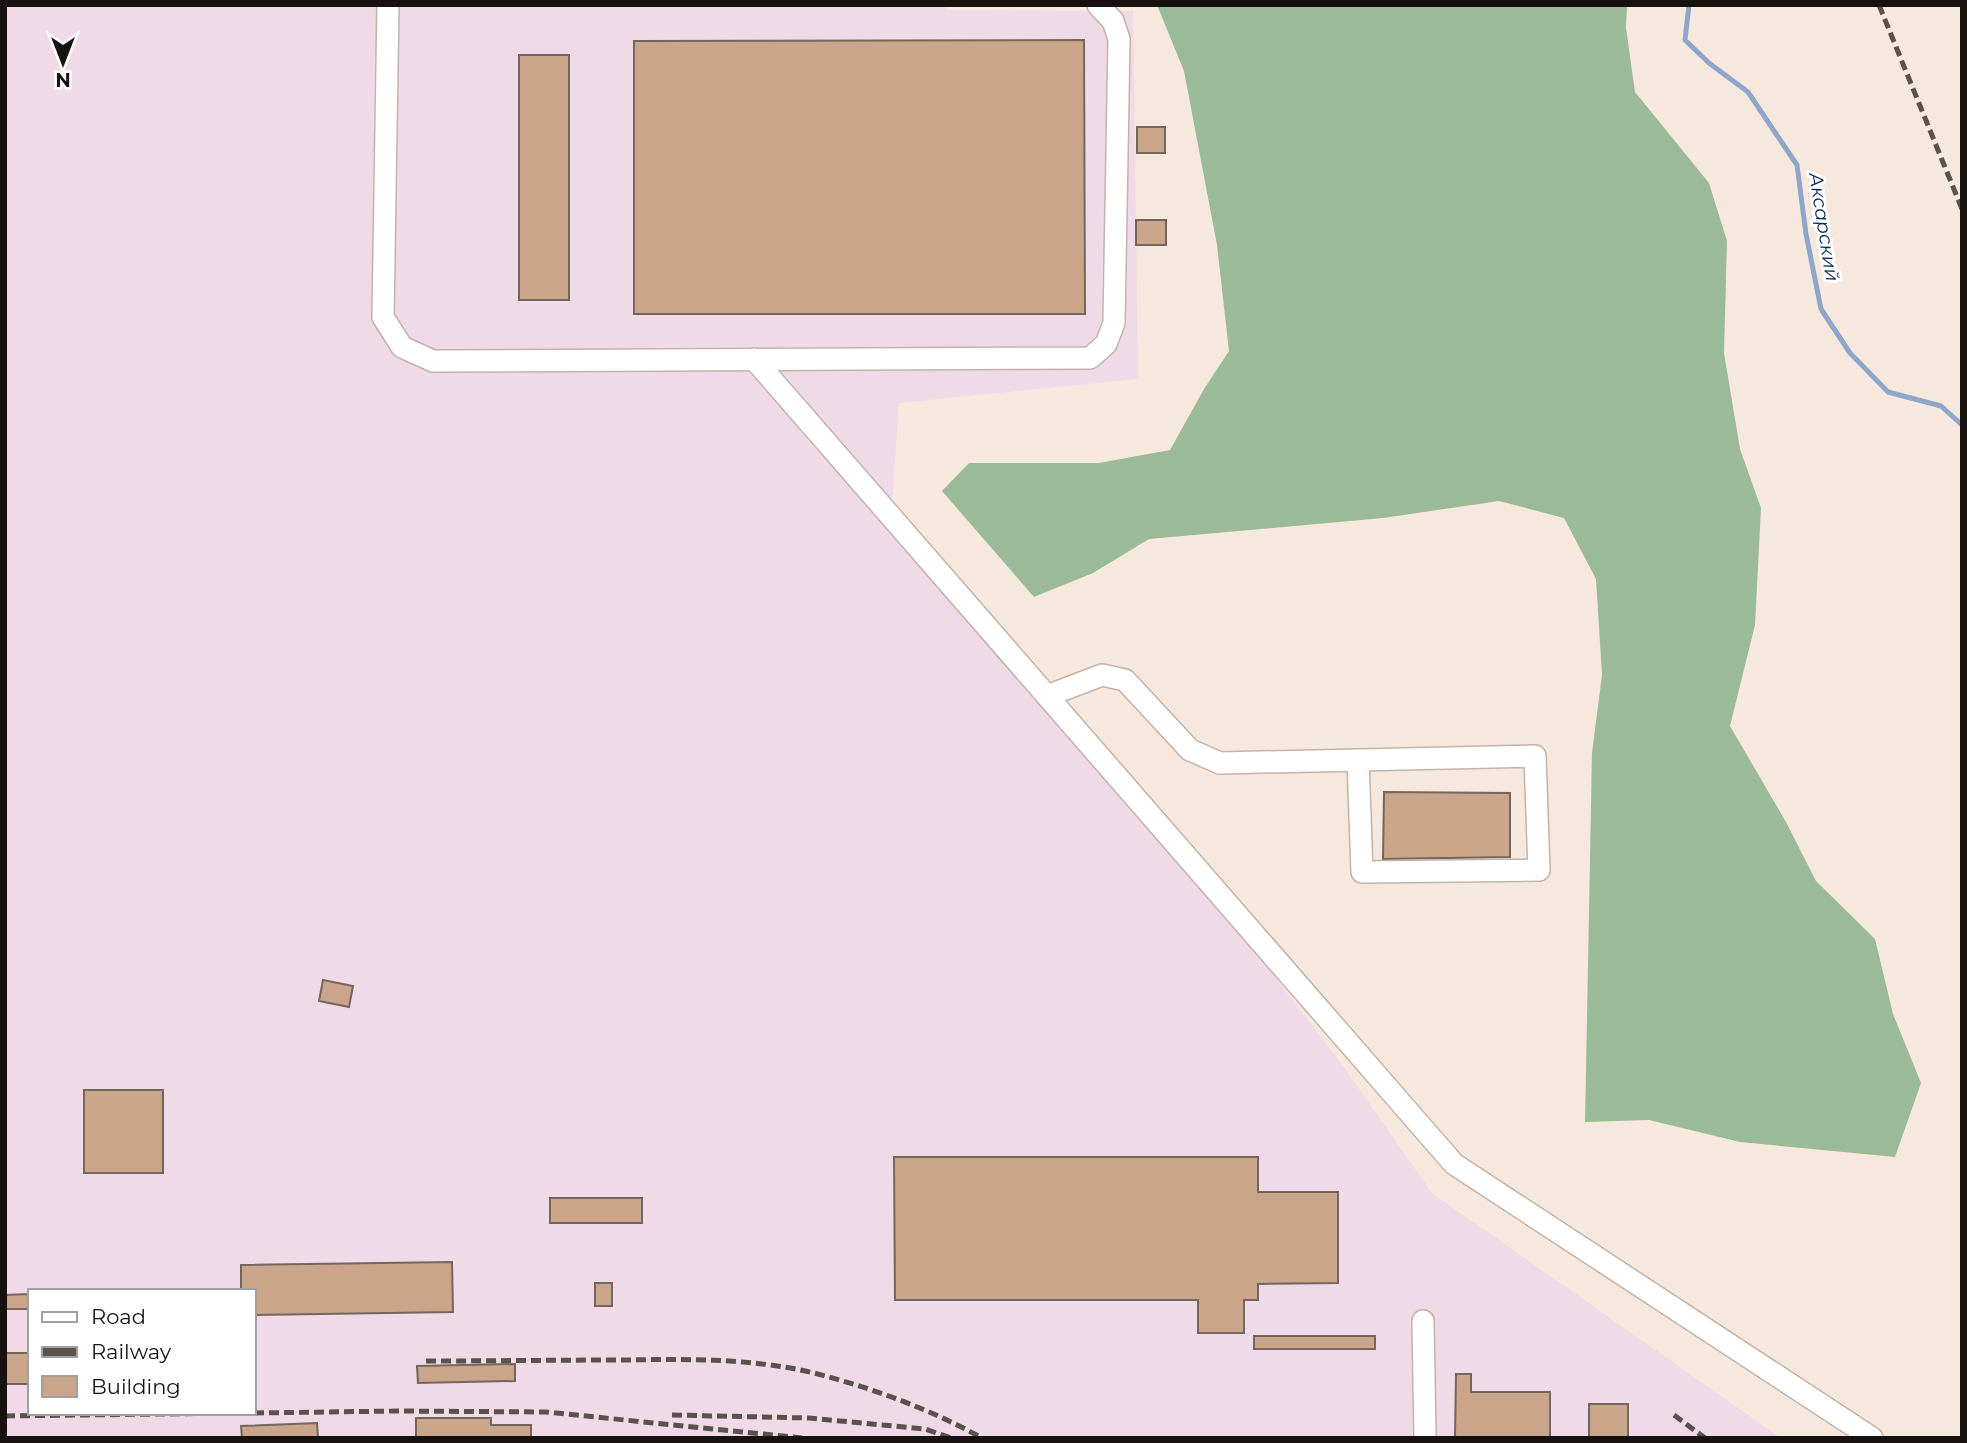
<svg xmlns="http://www.w3.org/2000/svg" width="1967" height="1443" viewBox="0 0 1967 1443" font-family="Montserrat,sans-serif">
<style>
.industrial{fill:#f0dae7;fill-rule:evenodd}
.forest{fill:#9bba98}
.lines{fill:none;stroke-linecap:round;stroke-linejoin:round}
.stream{stroke:#8da6c9;stroke-width:5}
.building{fill:#cba58a;stroke:#73665d;stroke-width:2}
.minor-casing{stroke:#c2b4a9;stroke-width:24}
.minor{stroke:#fff;stroke-width:21}
.rail{stroke:#59514c;stroke-width:5;stroke-dasharray:10 5;stroke-linecap:butt}
.labels{text-anchor:middle;dominant-baseline:central;stroke-width:6;stroke-linejoin:round;paint-order:stroke}
.water-label{font-size:19px;font-style:italic;fill:#072855;stroke:#fff}
</style>
<rect width="100%" height="100%" fill="#f7e8dd"/>
<path class="industrial" d="M5,5h942v5l186,1 5,368 -239,24 -7,103 262,314 187,243 91,130 349,245h-1776zM30,1291h224v122h-224z"/>
<polygon class="forest" points="1157,5 1627,5 1626,28 1635,92 1709,183 1727,241 1724,353 1740,449 1761,508 1755,625 1730,726 1786,822 1816,881 1875,939 1893,1014 1921,1083 1895,1157 1740,1142 1649,1120 1585,1122 1592,753 1602,675 1596,579 1564,518 1499,501 1383,518 1149,539 1093,573 1034,597 942,491 969,463 1099,463 1170,450 1204,389 1229,351 1217,245 1184,71"/>
<g class="lines">
<polyline class="stream" points="1689,5 1685,40 1709,63 1748,92 1797,165 1806,234 1821,309 1850,353 1888,392 1941,406 1962,425"/>
</g>
<g class="building">
<polygon points="1084,40 1085,314 634,314 634,41"/>
<rect x="519" y="55" width="50" height="245"/>
<rect x="1137" y="127" width="28" height="26"/>
<rect x="1136" y="220" width="30" height="25"/>
<polygon points="1384,792 1510,793 1510,857 1383,859"/>
<polygon points="323,980 353,986 349,1007 319,1001"/>
<rect x="84" y="1090" width="79" height="83"/>
<polygon points="894,1157 1258,1157 1258,1192 1338,1192 1338,1283 1258,1284 1258,1300 1244,1300 1244,1333 1198,1333 1198,1300 895,1300"/>
<rect x="550" y="1198" width="92" height="25"/>
<polygon points="452,1262 453,1312 254,1315 254,1291 241,1291 241,1265"/>
<rect x="595" y="1283" width="17" height="23"/>
<polygon points="28,1294 28,1309 5,1309 5,1295"/>
<rect x="1254" y="1336" width="121" height="13"/>
<rect x="5" y="1353" width="25" height="31"/>
<polygon points="515,1364 515,1381 418,1383 417,1366"/>
<polygon points="1456,1374 1471,1374 1471,1392 1550,1392 1550,1438 1455,1438"/>
<rect x="1589" y="1404" width="39" height="34"/>
<polygon points="416,1418 491,1418 491,1425 531,1425 531,1438 416,1438"/>
<polygon points="317,1423 318,1438 242,1438 241,1426"/>
</g>
<g class="lines">
<defs>
<g id="minor">
<polyline points="388,5 383,317 402,347 433,361 1090,358 1106,344 1114,323 1119,39 1113,21 1098,5"/>
<polyline points="754,359 1454,1164 1872,1438"/>
<polyline points="1047,696 1102,675 1125,680 1190,750 1220,763 1535,756 1539,870 1362,872 1358,760"/>
<polyline points="1423,1321 1425,1438"/>
</g>
</defs>
<use href="#minor" class="minor-casing"/>
<use href="#minor" class="minor"/>
<g class="rail">
<polyline points="1879,5 1962,209"/>
<path d="M426,1361c66,0 131,-1 197,-1 63,-1 129,-2 191,13 58,15 116,36 168,65"/>
<polyline points="254,1413 398,1411 546,1412 802,1438"/>
<polyline points="672,1415 809,1418 925,1429 951,1438"/>
<polyline points="1674,1415 1705,1438"/>
<polyline points="5,1416 242,1413"/>
</g>
</g>
<g class="labels">
<g class="water-label">
<text transform="translate(1824 227) rotate(81)">Аксарский</text>
</g>
</g>
<rect width="1967" height="1443" fill="none" stroke="#17120f" stroke-width="14"/>
<rect x="28" y="1289" width="228" height="126" fill="#ffffff" stroke="#a2a09f" stroke-width="2"/>
<rect x="42" y="1312" width="35" height="10" fill="#ffffff" stroke="#a2a09f" stroke-width="2"/>
<text x="91" y="1324" font-size="21" fill="#17120f">Road</text>
<rect x="42" y="1347" width="35" height="10" fill="#59514c" stroke="#a2a09f" stroke-width="2"/>
<text x="91" y="1359" font-size="21" fill="#17120f">Railway</text>
<rect x="42" y="1376" width="35" height="21" fill="#cba58a" stroke="#a2a09f" stroke-width="2"/>
<text x="91" y="1394" font-size="21" fill="#17120f">Building</text>
<g transform="translate(63 63) rotate(180)" stroke="#ffffff" stroke-width="5" paint-order="stroke">
<path d="M0-5L12 26L0 18L-12 26Z" fill="#17120f"/>
<text y="-10" font-size="19" font-weight="bold" text-anchor="middle" fill="#17120f">N</text>
</g>
</svg>
